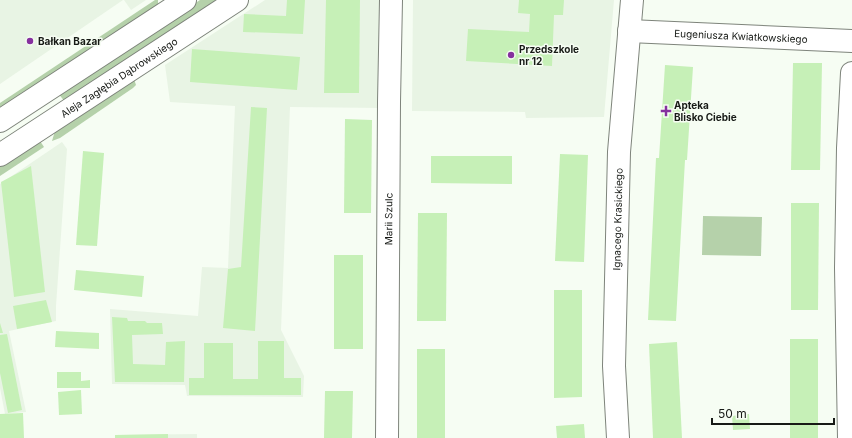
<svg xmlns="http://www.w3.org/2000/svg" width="852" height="438" viewBox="0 0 852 438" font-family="Inter,sans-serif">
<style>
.built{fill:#e8f4e4}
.green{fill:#b5d1aa}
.building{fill:#c6f0b7}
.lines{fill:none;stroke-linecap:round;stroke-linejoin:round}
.minor-casing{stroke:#7e847b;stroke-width:24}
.minor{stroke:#fff;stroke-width:22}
.poi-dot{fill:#85309e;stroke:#f6fdf3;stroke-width:1.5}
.labels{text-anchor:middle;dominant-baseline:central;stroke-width:3;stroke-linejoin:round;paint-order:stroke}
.street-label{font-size:10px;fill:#171a16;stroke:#f6fdf3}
.poi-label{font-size:10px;font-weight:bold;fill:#171a16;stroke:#f6fdf3;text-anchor:start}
</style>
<rect width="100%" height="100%" fill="#f6fdf3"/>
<g class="built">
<polygon points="0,0 123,0 0,84"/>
<polygon points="124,0 146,0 131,10"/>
<polygon points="265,0 383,0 381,108 290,107 281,330 304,376 303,397 187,396 185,385 112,384 110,309 198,316 202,267 228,268 235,106 170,102 165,65"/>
<polygon points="413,0 614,0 604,117 526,118 525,112 412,111"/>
<polygon points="62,142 67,149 56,306 56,321 9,331 26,412 5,414 0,388 0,184"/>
<polygon points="197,434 197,438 115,438 115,435"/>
</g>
<g class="green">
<polygon points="155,0 158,0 158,6 0,111 0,103"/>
<polygon points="200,0 221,0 65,102 58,93"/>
<polygon points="134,79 136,85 133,88 60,138 52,141 55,131"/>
<polygon points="40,141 44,147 0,176 0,167 3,163"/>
<polygon points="703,216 762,217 761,256 702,255"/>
</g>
<g class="building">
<polygon points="287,0 305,0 303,34 243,32 244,14 286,16"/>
<polygon points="326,0 360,0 359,93 324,93"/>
<polygon points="519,0 564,0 563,15 554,15 552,66 466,61 468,29 529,32 530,14 518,13"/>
<polygon points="192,49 300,57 297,90 190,82"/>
<polygon points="793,63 822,63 820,170 791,170"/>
<polygon points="665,65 693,67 687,160 685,160 676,321 648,320 656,158 659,158"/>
<polygon points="251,107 267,108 255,331 223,328 228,269 241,267"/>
<polygon points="345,119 372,120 371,213 344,213"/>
<polygon points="83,151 104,153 97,246 76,245"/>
<polygon points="560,154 588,155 584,262 555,261"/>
<polygon points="431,156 512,156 512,184 431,183"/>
<polygon points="31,166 45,292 14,297 1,182"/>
<polygon points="791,203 819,203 818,310 791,310"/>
<polygon points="418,213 447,213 446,321 417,321"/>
<rect x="334" y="255" width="29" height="94"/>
<polygon points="76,270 144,276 142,297 74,290"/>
<polygon points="554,290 582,290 582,397 554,398"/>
<polygon points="46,300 52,322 17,329 13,306"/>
<polygon points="112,317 127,318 128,321 145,321 147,323 162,323 163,334 132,335 133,364 165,365 166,342 185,341 184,382 115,382"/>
<polygon points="0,323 3,333 0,333"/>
<polygon points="56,331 99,333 99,349 55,347"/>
<polygon points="7,334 22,410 8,413 0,373 0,335"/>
<rect x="790" y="339" width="28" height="99"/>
<polygon points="258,341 284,341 284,378 301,378 301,395 189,395 189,378 204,378 204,343 233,343 233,379 258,379"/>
<polygon points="677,342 682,438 653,438 649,344"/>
<rect x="417" y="349" width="28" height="89"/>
<polygon points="57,372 81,372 81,381 90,380 90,388 57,388"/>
<polygon points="81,390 82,414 59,415 58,392"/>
<polygon points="325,391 353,391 352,438 324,438"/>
<polygon points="23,413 24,438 0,438 0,414"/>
<polygon points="749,414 750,429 733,430 732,416"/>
<polygon points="584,424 585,438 557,438 556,426"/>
<polygon points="168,434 168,438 115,438 115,435"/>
</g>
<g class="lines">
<defs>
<g id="minor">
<path id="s1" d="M629,31l223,10"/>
<polyline points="0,121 185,0"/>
<path id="s2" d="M0,155l237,-155"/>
<path id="s3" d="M387,438l2,-336 2,-102"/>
<path id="s4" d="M618,438l-4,-72 5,-214 13,-152"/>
<polyline points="849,438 846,268 848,148 852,73"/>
</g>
</defs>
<use href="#minor" class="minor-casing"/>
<use href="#minor" class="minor"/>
</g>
<g class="poi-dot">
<circle cx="30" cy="41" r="4"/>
<circle cx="511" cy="55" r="4"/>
<path d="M664 105h4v4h4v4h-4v4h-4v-4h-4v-4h4z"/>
</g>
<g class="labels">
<g class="street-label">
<text stroke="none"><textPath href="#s1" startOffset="112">Eugeniusza Kwiatkowskiego</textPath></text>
<text stroke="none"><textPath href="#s2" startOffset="142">Aleja Zagłębia Dąbrowskiego</textPath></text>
<text stroke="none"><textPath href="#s3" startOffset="219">Marii Szulc</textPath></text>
<text stroke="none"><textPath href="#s4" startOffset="219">Ignacego Krasickiego</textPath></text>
</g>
<g class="poi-label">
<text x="38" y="41">Bałkan Bazar</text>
<text x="519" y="49">Przedszkole<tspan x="519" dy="12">nr 12</tspan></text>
<text x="674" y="105">Apteka<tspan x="674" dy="12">Blisko Ciebie</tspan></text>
</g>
</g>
<path d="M712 418v6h122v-6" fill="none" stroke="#171a16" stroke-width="2"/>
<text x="718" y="418" font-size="12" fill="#171a16" stroke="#f6fdf3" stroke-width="3" paint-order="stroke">50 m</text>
</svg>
